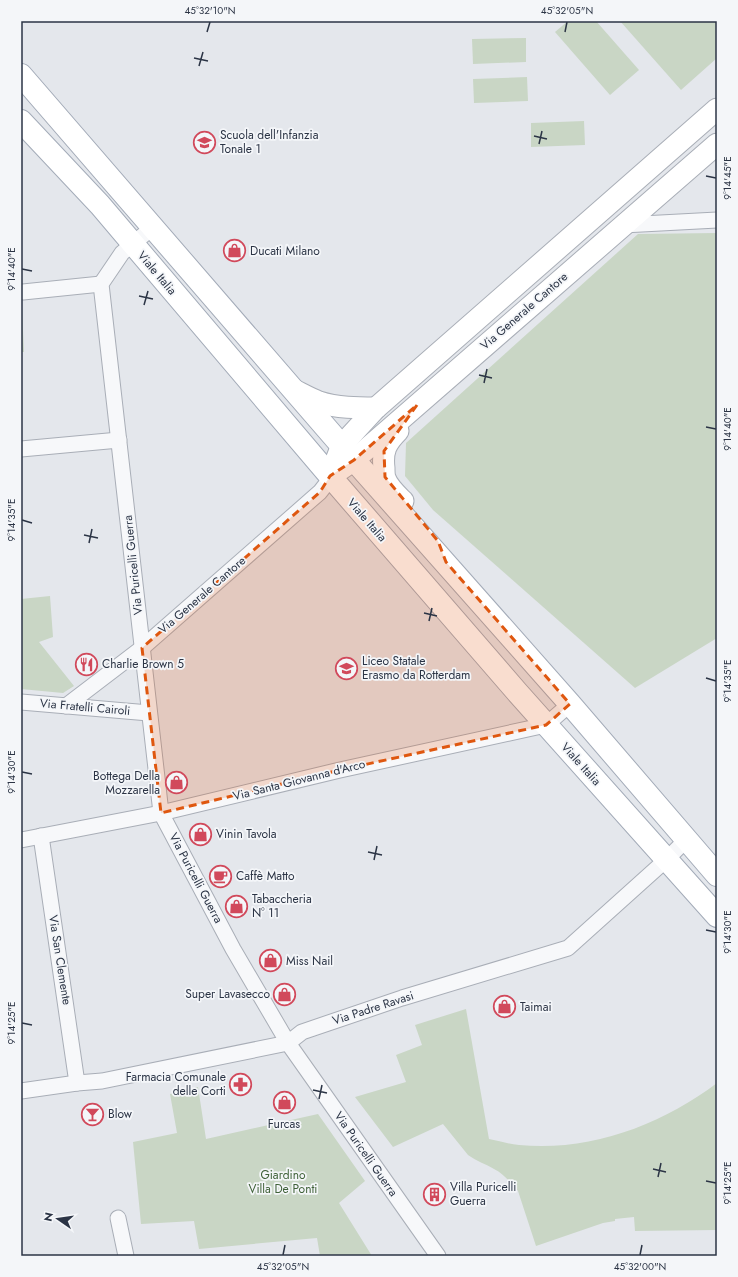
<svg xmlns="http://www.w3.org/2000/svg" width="738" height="1277" viewBox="0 0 738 1277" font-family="Jost,sans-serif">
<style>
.green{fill:#c9d6c5}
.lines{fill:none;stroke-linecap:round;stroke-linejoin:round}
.street-casing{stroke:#a9aeb7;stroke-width:17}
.secondary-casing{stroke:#a9aeb7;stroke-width:23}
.primary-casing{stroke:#a3abb8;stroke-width:24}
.street{stroke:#f7f8fa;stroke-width:15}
.secondary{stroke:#fff;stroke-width:21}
.primary{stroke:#fff;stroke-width:22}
.marked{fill:#df570f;fill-opacity:0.2;stroke:#df570f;stroke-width:3;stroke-dasharray:8 5;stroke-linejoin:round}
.ticks{fill:none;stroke:#2b3445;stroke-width:1.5}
.labels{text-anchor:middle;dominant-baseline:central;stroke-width:3.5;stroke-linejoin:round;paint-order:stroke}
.poi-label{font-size:12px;fill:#2b3445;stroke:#f4f6f9;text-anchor:start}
.street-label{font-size:12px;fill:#2b3445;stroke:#f4f6f9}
.park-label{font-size:12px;fill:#3f6138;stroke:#f4f6f9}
.neatline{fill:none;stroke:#2b3445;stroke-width:1.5}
.ticks-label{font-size:10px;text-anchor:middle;fill:#2b3445}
</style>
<rect width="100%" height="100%" fill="#e4e7ec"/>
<g class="green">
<polygon points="568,21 596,21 639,70 610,95 555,32"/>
<polygon points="620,21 717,21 717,58 681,90"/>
<polygon points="526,38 526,62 473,64 472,39"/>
<polygon points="527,77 528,101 474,103 473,79"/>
<polygon points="584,121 585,145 531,147 531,123"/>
<polygon points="717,233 717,638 635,688 433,510 405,476 406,443 638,234"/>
<polygon points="21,289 24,352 21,352"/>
<polygon points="50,596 53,637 39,642 74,686 63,693 21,689 21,599"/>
<path d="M466,1009l23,130c10,2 20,5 30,6 71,7 142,-20 198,-62v147l-82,1 -1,-14 -19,2v2l-12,2 -67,23 -18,-55c-7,-8 -14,-17 -24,-22 -8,-5 -18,-8 -26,-14l-25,-31 -50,23 -38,-50 51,-15 -10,-27 26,-10 -7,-20z"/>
<polygon points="198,1087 206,1139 318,1114 365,1181 339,1203 372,1256 320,1256 317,1238 199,1249 194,1221 141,1224 133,1142 177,1133 170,1094"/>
</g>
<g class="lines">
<defs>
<g id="street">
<polyline points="623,225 717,220"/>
<polyline points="153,227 122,253 101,284 161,813 233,949 288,1043 438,1256"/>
<polyline points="23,292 101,284"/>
<polyline points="21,449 119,440"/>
<polyline points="21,702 149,713"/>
<polyline points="66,706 142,648 320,492 327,483 330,476"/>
<polyline points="41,836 77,1083"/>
<polyline points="21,840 161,813 340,770 546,725 570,704"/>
<polyline points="21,1091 77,1083 102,1081 288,1043 302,1032 402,998 568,948 667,859 686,840"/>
<polyline points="118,1218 126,1256"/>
</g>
<g id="secondary">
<path d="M294,390c8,4 17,9 25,12 18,6 39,6 57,6"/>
<path d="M398,431c-12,12 -16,20 -14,37 0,3 0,7 1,10 3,9 11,16 18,23"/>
<polyline points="341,469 354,460 717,144"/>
<polyline points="330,476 342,445 376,408 717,109"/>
</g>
<g id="primary">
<polyline points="21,75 354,460 570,704 717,875"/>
<polyline points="21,121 100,205 330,476 517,692 717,916"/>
</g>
</defs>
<use href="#street" class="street-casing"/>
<use href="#secondary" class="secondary-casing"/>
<use href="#primary" class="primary-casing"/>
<use href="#street" class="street"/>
<use href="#secondary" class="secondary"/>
<use href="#primary" class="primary"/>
</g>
<path class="marked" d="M417,405l-33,46 1,26 53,64 8,21 124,142 -24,21 -206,45 -179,43 -19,-165 178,-156 10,-16 24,-16z"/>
<path class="ticks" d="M207,32l3,-10M565,32l2,-10M194,58l14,3M199,66l4,-14M534,136l13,3M539,144l3,-13M706,176l10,2M22,269l10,2M139,296l14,3M144,305l4,-14M479,375l13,3M484,383l3,-14M706,427l10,2M22,520l10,3M84,535l14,3M89,543l3,-14M424,613l13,3M429,621l3,-13M706,678l10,3M22,772l10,2M368,852l14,3M374,860l3,-14M706,930l10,2M22,1023l10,2M313,1090l14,3M319,1099l3,-14M653,1169l13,3M658,1177l3,-14M706,1181l10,2M283,1255l2,-10M640,1255l2,-10"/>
<defs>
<symbol id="school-ring" viewBox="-11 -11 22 22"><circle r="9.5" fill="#f4f6f9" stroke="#d1495b" stroke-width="1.5"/><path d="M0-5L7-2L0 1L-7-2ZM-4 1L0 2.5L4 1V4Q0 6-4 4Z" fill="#d1495b"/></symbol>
<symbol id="shop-ring" viewBox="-11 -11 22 22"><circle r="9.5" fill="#f4f6f9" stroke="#d1495b" stroke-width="1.5"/><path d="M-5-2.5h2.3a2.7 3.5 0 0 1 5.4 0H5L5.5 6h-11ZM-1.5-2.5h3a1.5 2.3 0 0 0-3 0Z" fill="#d1495b"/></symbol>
<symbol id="restaurant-ring" viewBox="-11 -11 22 22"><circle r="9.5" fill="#f4f6f9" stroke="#d1495b" stroke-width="1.5"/><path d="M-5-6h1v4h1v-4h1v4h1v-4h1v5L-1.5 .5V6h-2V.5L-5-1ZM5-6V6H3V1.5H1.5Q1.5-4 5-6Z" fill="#d1495b"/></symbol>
<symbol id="cafe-ring" viewBox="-11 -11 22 22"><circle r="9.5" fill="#f4f6f9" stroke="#d1495b" stroke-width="1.5"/><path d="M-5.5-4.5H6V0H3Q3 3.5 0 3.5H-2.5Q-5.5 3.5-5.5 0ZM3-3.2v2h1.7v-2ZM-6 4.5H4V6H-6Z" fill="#d1495b"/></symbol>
<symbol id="pharmacy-ring" viewBox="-11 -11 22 22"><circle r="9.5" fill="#f4f6f9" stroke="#d1495b" stroke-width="1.5"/><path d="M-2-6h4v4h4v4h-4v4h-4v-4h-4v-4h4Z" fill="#d1495b"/></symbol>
<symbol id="bar-ring" viewBox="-11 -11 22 22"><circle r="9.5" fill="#f4f6f9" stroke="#d1495b" stroke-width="1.5"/><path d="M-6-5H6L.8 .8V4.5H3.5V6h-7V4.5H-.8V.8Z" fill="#d1495b"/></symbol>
<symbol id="building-ring" viewBox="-11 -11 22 22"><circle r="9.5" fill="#f4f6f9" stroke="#d1495b" stroke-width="1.5"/><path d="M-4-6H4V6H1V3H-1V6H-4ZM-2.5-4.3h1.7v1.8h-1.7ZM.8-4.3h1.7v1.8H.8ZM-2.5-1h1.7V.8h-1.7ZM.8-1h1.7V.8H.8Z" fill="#d1495b"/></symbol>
</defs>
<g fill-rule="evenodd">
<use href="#school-ring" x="192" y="130" width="25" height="25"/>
<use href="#shop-ring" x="222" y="238" width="25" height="25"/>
<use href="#restaurant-ring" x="74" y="652" width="25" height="25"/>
<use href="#school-ring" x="334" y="656" width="25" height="25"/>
<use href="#shop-ring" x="164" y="770" width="25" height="25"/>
<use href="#shop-ring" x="188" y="822" width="25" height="25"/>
<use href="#cafe-ring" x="208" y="864" width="25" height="25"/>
<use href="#shop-ring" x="224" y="894" width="25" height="25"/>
<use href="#shop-ring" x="258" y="948" width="25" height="25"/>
<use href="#shop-ring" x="272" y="982" width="25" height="25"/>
<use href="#shop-ring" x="492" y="994" width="25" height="25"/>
<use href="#pharmacy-ring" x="228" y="1072" width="25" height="25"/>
<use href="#shop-ring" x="272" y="1090" width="25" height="25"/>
<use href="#bar-ring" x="80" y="1102" width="25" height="25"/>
<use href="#building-ring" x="422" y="1182" width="25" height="25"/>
</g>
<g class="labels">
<g class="poi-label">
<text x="220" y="135">Scuola dell'Infanzia<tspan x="220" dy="14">Tonale 1</tspan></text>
<text x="250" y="251">Ducati Milano</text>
<text x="362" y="661">Liceo Statale<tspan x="362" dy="14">Erasmo da Rotterdam</tspan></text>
<text x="102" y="664">Charlie Brown 5</text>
<text x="160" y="776" text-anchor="end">Bottega Della<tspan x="160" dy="14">Mozzarella</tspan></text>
<text x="216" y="834">Vinin Tavola</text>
<text x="236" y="876">Caffè Matto</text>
<text x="252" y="899">Tabaccheria<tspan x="252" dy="14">N° 11</tspan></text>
<text x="286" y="961">Miss Nail</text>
<text x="270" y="994" text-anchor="end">Super Lavasecco</text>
<text x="520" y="1007">Taimai</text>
<text x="226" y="1077" text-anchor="end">Farmacia Comunale<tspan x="226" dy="14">delle Corti</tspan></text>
<text x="108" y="1114">Blow</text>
<text x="284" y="1124" text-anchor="middle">Furcas</text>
<text x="450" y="1187">Villa Puricelli<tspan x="450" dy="14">Guerra</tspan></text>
</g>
<g class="street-label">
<text transform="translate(157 273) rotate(50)">Viale Italia</text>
<text transform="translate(524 311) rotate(-41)">Via Generale Cantore</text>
<text transform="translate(367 520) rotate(49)">Viale Italia</text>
<text transform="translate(133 565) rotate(-96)">Via Puricelli Guerra</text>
<text transform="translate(202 595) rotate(-41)">Via Generale Cantore</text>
<text transform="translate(85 707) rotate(5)">Via Fratelli Cairoli</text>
<text transform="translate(581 764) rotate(48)">Viale Italia</text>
<text transform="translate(299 780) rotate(-14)">Via Santa Giovanna d'Arco</text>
<text transform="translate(196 878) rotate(62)">Via Puricelli Guerra</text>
<text transform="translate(60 960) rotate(81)">Via San Clemente</text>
<text transform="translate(373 1008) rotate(-18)">Via Padre Ravasi</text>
<text transform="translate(366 1154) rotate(55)">Via Puricelli Guerra</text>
</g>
<g class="park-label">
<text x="283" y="1175">Giardino<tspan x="283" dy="14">Villa De Ponti</tspan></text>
</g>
</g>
<rect width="738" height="1277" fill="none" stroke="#f4f6f9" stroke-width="44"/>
<g transform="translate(58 1219) rotate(283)" stroke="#f4f6f9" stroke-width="3" paint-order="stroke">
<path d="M0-3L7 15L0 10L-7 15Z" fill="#2b3445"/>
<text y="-6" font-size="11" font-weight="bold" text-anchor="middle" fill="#2b3445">N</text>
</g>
<rect x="22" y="22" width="694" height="1233" class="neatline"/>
<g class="ticks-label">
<text x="210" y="14">45°32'10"N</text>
<text x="567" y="14">45°32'05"N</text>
<text transform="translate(727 178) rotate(-90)" y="4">9°14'45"E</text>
<text transform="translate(11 269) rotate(-90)" y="4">9°14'40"E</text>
<text transform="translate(727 429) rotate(-90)" y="4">9°14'40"E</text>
<text transform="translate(11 520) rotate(-90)" y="4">9°14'35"E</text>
<text transform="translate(727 681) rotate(-90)" y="4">9°14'35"E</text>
<text transform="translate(11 772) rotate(-90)" y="4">9°14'30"E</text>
<text transform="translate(727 932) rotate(-90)" y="4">9°14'30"E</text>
<text transform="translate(11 1023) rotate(-90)" y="4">9°14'25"E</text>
<text transform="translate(727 1183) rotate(-90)" y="4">9°14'25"E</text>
<text x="283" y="1270">45°32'05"N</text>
<text x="640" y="1270">45°32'00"N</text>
</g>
</svg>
